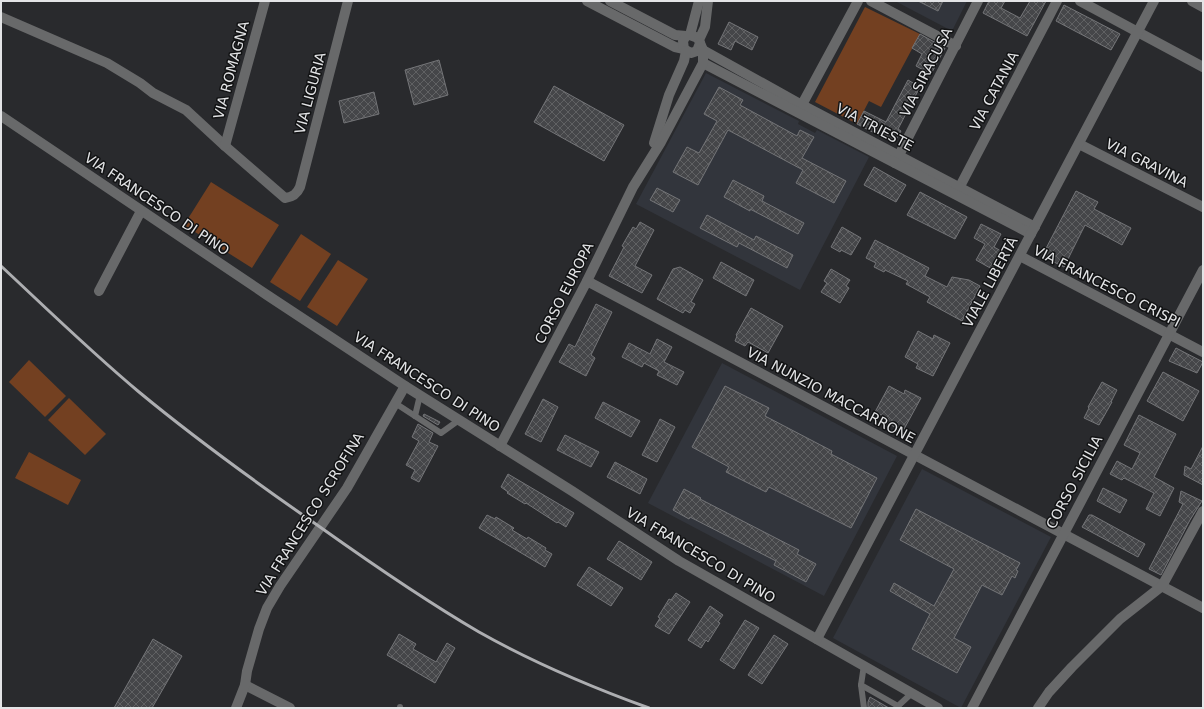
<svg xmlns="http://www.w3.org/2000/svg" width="1204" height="709" viewBox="0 0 1204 709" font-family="'DejaVu Sans',sans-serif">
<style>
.built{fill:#32353c}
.green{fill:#734021}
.building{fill:url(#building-cross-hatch);stroke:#747578}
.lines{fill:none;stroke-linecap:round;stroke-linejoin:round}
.service{stroke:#68696a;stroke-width:6}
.minor{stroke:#68696a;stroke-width:10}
.tertiary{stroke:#68696a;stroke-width:10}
.rail{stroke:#adaeb1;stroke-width:3}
.labels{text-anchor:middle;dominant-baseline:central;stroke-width:3;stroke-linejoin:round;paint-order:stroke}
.street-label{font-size:14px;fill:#e3e4e6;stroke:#121314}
</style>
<defs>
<pattern id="building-cross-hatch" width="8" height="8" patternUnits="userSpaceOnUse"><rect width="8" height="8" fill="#454649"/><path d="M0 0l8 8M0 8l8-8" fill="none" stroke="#606163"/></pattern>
</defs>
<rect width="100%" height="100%" fill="#292a2d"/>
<g class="built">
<polygon points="895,1 967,1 952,31"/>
<polygon points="706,73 799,121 798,124 815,133 817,130 869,157 800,290 636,204"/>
<polygon points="722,363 897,456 824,596 648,503"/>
<polygon points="922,469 1051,537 961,708 833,638"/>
</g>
<g class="green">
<polygon points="865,7 920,34 881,107 869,101 857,124 815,102"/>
<polygon points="211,182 279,225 252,268 184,225"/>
<polygon points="301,234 331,254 300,301 270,282"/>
<polygon points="338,260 368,279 337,326 307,307"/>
<polygon points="29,360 66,396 45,417 9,382"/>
<polygon points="69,398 106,434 85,455 48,420"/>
<polygon points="29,452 81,480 68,505 15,478"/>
</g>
<g class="building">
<polygon points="918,1 943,1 938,11"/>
<polygon points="989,1 1005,1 1001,8 1020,18 1030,1 1046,1 1027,36 983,13"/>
<polygon points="1064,5 1120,34 1111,50 1056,21"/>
<polygon points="729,22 758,37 752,50 735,41 731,50 718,44"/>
<polygon points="920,34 945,48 931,74 916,66 922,54 912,48"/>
<polygon points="439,60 448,95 414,105 405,70"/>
<polygon points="908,80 920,87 898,129 901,131 894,143 857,124 864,111 886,122"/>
<polygon points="554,86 624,125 604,161 534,122"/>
<polygon points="719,87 743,100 740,105 797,136 800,130 814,137 802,158 846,181 834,203 796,183 803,170 728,130 698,185 673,172 687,147 699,153 717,121 704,114"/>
<polygon points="374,92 379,114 344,123 339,101"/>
<polygon points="874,167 906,185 896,202 864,185"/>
<polygon points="733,180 764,196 762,201 804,223 798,234 750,209 750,211 724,197"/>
<polygon points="657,188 680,200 673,212 650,200"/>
<polygon points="1076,191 1098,202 1094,209 1131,228 1122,245 1085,225 1064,267 1042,256"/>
<polygon points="920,192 967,217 955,239 907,215"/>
<polygon points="707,215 754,240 756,236 793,255 787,268 739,243 737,247 700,228"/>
<polygon points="640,222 654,230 635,266 652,275 642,293 609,276 624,247 622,246 633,227 636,229"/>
<polygon points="981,224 1001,234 994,247 1001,251 992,269 976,260 985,244 974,238"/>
<polygon points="842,227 861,238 851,255 841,250 840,252 831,247"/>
<polygon points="875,240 929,268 925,276 947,287 952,277 969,280 980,286 962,321 927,302 930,297 906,284 908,281 885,270 884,272 874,267 876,263 866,258"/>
<polygon points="721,262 754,280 746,296 713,278"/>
<polygon points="680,267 703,280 691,302 695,304 690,313 685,310 683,313 657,299 673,269"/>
<polygon points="831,269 850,280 846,286 849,288 840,303 821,292 827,283 824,281"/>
<polygon points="596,304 612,312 591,355 595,358 586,376 559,362 569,344 575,347"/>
<polygon points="751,308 783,326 768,353 748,342 745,346 735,341 737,336 736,335"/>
<polygon points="918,331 933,339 934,335 950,343 933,376 916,368 918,364 905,357"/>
<polygon points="657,339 672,347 664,362 684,372 677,385 657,375 659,371 644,363 642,367 622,357 629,343 650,354"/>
<polygon points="1176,348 1203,362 1197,373 1169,361"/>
<polygon points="1163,372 1199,391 1183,421 1147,401"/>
<polygon points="1102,382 1117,390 1111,402 1112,402 1099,425 1084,418 1089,408 1088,407"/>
<polygon points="725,386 769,408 765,416 832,451 831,454 877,478 851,528 769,487 766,492 726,472 729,467 692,447"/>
<polygon points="889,386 904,394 905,390 921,398 903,431 887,423 889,419 875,412"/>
<polygon points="543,399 558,407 541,442 525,434"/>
<polygon points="603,402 640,421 631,437 595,418"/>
<polygon points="424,414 440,422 438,425 423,416"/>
<polygon points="1139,415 1176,434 1154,477 1174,488 1160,516 1146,509 1154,493 1124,478 1122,480 1110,474 1117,461 1132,469 1140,453 1124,445"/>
<polygon points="660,419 675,427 657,462 642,455"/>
<polygon points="418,424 433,433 429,442 438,446 419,482 411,478 415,470 406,465 419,441 412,437"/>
<polygon points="565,435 599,452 591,467 557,450"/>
<polygon points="1203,446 1203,485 1184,475 1185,466 1191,469"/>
<polygon points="615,462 647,479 640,494 607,477"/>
<polygon points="508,474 574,513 566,527 558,522 557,523 526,503 525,504 507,493 508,492 501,487"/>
<polygon points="1103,488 1127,500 1120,513 1097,501"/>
<polygon points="684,489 701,498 700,499 799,550 797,554 816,564 806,582 774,565 776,561 690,517 689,519 673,510"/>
<polygon points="1181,491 1202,501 1190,520 1161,575 1149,569 1183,504 1179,502"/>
<polygon points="916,509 1020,563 1016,570 1018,571 1015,578 1012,576 1002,595 982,585 954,638 971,647 957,673 912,649 930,614 890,591 894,583 934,606 954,569 900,540"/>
<polygon points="487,515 495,519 496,517 514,528 512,530 527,539 528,537 546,548 545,550 552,554 545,567 479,528"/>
<polygon points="1089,515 1092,515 1145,544 1138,557 1082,527"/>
<polygon points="619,541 652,562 641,580 607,559"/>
<polygon points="589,567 623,588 611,606 577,585"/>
<polygon points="676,593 690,602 669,634 655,626 660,618 658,617 669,599 671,600"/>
<polygon points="710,606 723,615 718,622 720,623 708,642 706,640 701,648 688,640"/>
<polygon points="745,620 759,628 734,669 720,660"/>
<polygon points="399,634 416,644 413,649 436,662 447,643 455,648 435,683 387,655"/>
<polygon points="774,635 788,644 762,684 748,675"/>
<polygon points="153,639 182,656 152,708 114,708"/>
<polygon points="870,697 889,708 868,708 868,702"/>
</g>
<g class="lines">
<g class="service">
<polyline points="395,403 441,433 459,420"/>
<polyline points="415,416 420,395"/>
<polyline points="864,665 861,685 898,706 912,693"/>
<polyline points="861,685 864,708"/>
<polyline points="400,708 400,707"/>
</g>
<g class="minor">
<polyline points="871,1 956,46"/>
<path d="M1,17l106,46 33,20 13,10 33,17 39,36 60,52c8,-1 12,-4 15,-11l48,-186"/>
<polyline points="798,112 858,1"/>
<polyline points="1079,144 1203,207"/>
<polyline points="225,146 265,1"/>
<polyline points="895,163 978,1"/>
<polyline points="956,194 1057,1"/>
<polyline points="1020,256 1203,352"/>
<polyline points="587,281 1203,608"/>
<polyline points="99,291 141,211"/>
<polyline points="245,685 290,708"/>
<polyline points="236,708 245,685 247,671 259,629 267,608 280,586 347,488 405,386"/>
<polyline points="1038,708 1049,692 1072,667 1120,619 1162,586 1203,511"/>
</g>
<g class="tertiary">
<polyline points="587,1 675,47 684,49"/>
<polyline points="610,1 675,35 686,36"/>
<polyline points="1080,1 1203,67"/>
<polyline points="1192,1 1203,7"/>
<polyline points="690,35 698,38 700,43 697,51 691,53 684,49 683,41 686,36 690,35 699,1"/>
<polyline points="699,40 705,27 708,1"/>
<polyline points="703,50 802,105 1035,227"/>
<polyline points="703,63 1031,234"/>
<polyline points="1,116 267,295 405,386 572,491 679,561 938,708"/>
<polyline points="654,143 669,95 684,61 686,51"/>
<polyline points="500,446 587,281 633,187 661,142 703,63 703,50 700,43"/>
<polyline points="817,639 1154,1"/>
<polyline points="972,708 1203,270"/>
</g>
<path class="rail" d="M1,266c45,42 90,86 138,126 58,48 119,92 181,135 52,37 104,73 159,105 55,31 112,55 170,76"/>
</g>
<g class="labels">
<g class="street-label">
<text transform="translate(231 70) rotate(-75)">VIA ROMAGNA</text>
<text transform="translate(926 72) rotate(-63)">VIA SIRACUSA</text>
<text transform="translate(994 91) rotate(-62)">VIA CATANIA</text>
<text transform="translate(310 93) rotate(-75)">VIA LIGURIA</text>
<text transform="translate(875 127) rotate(28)">VIA TRIESTE</text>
<text transform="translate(1147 163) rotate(27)">VIA GRAVINA</text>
<text transform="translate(157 204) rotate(34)">VIA FRANCESCO DI PINO</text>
<text transform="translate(990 282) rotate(-62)">VIALE LIBERTÀ</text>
<text transform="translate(1107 286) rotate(27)">VIA FRANCESCO CRISPI</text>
<text transform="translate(564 293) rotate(-63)">CORSO EUROPA</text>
<text transform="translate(427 382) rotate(33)">VIA FRANCESCO DI PINO</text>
<text transform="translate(831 395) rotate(28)">VIA NUNZIO MACCARRONE</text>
<text transform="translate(1074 482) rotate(-62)">CORSO SICILIA</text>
<text transform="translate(310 514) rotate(-58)">VIA FRANCESCO SCROFINA</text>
<text transform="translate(701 555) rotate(31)">VIA FRANCESCO DI PINO</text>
</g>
</g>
<rect width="1204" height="709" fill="none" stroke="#e3e4e6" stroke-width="4"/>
</svg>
